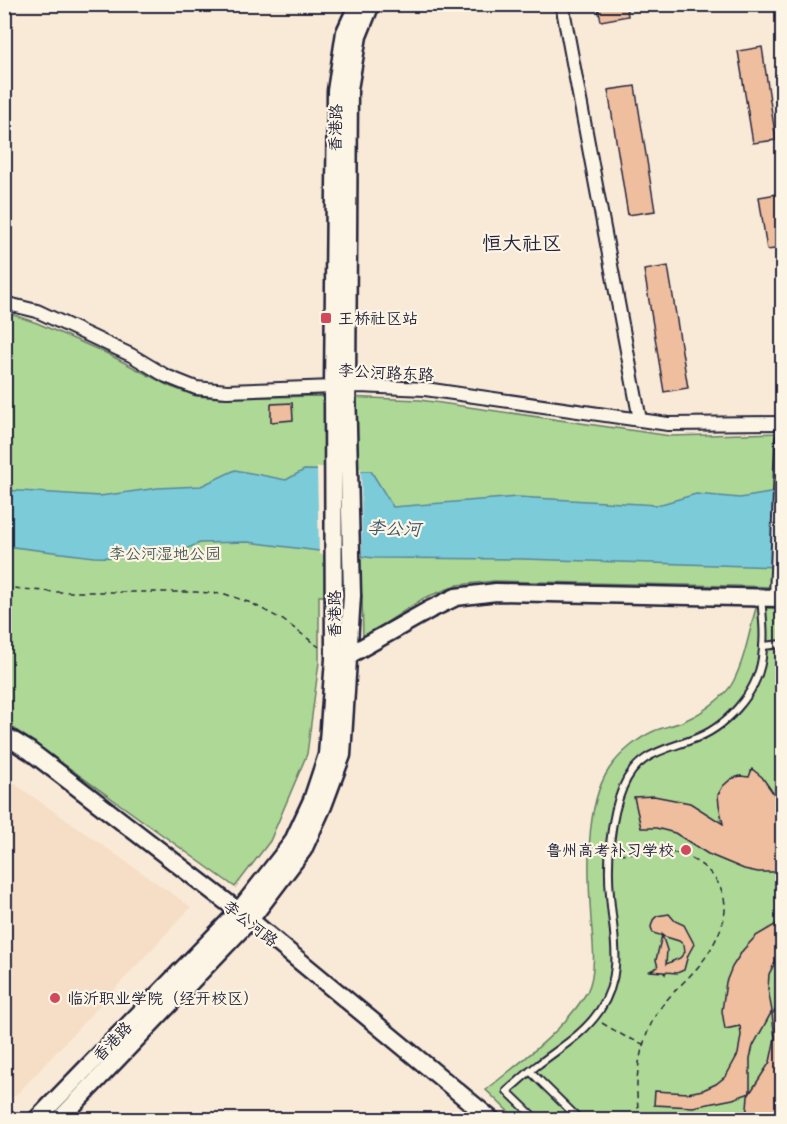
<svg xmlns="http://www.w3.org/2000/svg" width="787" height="1124" viewBox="0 0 787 1124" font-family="'Patrick Hand','LXGW WenKai TC',sans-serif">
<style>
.built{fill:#f6ddc6}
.green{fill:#aed895;stroke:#687d68;stroke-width:1.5}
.water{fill:#7bcbd8;stroke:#578799;stroke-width:1.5}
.pier{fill:#f9ead7}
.building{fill:#eebe9e;stroke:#22223b;stroke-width:1.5}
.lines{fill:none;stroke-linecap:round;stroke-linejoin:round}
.lane-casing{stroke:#22223b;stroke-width:10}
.street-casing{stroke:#22223b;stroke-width:16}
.secondary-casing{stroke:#22223b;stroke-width:21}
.path{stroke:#22223b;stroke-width:1.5;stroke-dasharray:6 4.5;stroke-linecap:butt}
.lane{stroke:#fcf5e5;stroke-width:6}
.street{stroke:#fcf5e5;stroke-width:12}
.secondary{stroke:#fcf5e5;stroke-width:16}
.poi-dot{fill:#d1495b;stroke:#fcf5e5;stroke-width:2}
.labels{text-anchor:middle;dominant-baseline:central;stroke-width:4.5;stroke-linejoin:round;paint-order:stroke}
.street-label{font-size:16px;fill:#22223b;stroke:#fcf5e5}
.poi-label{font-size:16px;fill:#22223b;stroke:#fcf5e5;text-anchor:start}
.park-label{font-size:16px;fill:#4c5956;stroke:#fcf5e5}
.water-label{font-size:18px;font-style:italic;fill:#3d556a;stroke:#fcf5e5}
.quarter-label{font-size:20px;fill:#22223b;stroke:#fcf5e5}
</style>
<rect width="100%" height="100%" fill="#f9ead7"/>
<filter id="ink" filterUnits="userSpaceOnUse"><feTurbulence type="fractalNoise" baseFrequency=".0167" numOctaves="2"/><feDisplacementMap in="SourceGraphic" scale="12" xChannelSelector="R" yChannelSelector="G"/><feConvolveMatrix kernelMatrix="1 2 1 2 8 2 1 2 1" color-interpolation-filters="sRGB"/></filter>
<g filter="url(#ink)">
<polygon class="built" points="5,777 191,907 21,1090 5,1104"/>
<g class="green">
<polygon points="5,312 37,323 106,353 171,387 196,396 220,398 319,396 420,400 671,436 782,433 782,587 494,581 458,585 424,598 363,638 362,595 319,596 319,662 307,754 270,841 235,887 5,722"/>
<path d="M756,608h26v511h-266l-30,-29c35,-29 77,-58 101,-98 10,-19 6,-51 4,-72 -3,-44 -7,-113 18,-151 10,-15 29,-31 45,-38 11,-5 24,-6 34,-12 14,-6 39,-24 45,-37 12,-23 16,-50 23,-74z"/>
</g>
<polygon class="water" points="235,470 286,480 304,470 371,471 393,507 517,497 658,505 696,494 740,498 782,491 782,567 523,559 374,558 248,542 200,543 176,553 134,558 94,557 5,546 5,490 100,496 158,488 201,486"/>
<polygon class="pier" points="317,467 361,468 362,560 319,554"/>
<g class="building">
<polygon points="597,4 626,4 628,16 601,21"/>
<polygon points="762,47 776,140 753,143 738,51"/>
<polygon points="635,86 655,211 628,215 608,90"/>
<polygon points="783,193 783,248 767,250 759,197"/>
<polygon points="668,266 688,388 664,392 644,270"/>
<polygon points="292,403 293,420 271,422 271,404"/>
<polygon points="752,769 762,777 783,807 783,872 758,872 744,869 708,854 675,833 656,828 641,828 634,797 654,796 690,803 723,824 719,805 718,795 723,786 731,779 740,776 749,777"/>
<polygon points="669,914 675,921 684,925 694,944 688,955 684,970 677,973 665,972 665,974 663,972 650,971 658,967 656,960 662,935 667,950 666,964 680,958 685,952 684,945 679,941 653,933 651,927 653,920 657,916"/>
<polygon points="783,920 783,954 776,961 769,974 768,989 772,1011 753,1046 750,1058 750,1093 733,1099 693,1107 654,1105 655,1091 688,1093 703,1090 716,1084 726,1076 738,1054 741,1035 740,1026 725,1029 722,1011 726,982 732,967 743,950 756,936"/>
<polygon points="783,1003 783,1119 743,1119 747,1109 748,1096 770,1062 775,1038 772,1014"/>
</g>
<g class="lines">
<defs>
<g id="lane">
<polyline points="763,646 782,644"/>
<polyline points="530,1071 580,1120"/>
<path d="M537,1120l-30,-29c11,-9 21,-19 32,-27 22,-17 45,-30 61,-54 25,-39 13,-73 10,-115 -3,-33 0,-77 13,-108 14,-33 38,-36 68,-47 34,-11 66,-46 71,-82 3,-20 1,-40 -1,-60"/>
</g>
<g id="street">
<polyline points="562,4 640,420"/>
<polyline points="4,303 37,311 131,355 166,376 196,388 227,391 360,386 425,389 668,424 782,423"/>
<polyline points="776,598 782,439"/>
</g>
<g id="secondary">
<polyline points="349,655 429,610 456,597 496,592 782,598"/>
<polyline points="4,735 30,751 250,920 492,1120"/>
<polyline points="36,1120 238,912 292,843 312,800 327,755 334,659 333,386 336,91 345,32 358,4"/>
<polyline points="59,1120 250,920 303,850 323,806 342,755 352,595 347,386 349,89 358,36 371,4"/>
</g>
</defs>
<use href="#lane" class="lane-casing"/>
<use href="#street" class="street-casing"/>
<use href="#secondary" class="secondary-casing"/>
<g class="path">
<polyline points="4,587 53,592 196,592 225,594 251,603 283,620 319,647"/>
<path d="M619,854c16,-1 34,-4 50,-2 32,4 62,32 55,66 -3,13 -10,26 -17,37 -15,23 -40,39 -53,63 -16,31 -21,67 -14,102"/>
<polyline points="602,1023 624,1036 643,1044"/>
</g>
<use href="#lane" class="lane"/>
<use href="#street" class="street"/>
<use href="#secondary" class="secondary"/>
</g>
</g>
<g class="poi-dot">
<rect x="320" y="312" width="12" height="12" rx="3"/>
<circle cx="686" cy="850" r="6"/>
<circle cx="55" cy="998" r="6"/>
</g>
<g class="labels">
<g class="street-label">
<text transform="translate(335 128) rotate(-89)">香港路</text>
<text transform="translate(386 372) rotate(3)">李公河路东路</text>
<text transform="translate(334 614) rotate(-90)">香港路</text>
<text transform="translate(251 923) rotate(38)">李公河路</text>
<text transform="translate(112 1041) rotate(-46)">香港路</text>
</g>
<g class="poi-label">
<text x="338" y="318">王桥社区站</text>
<text x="674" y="850" text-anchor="end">鲁州高考补习学校</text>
<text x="67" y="998">临沂职业学院（经开校区）</text>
</g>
<g class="park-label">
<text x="165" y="553">李公河湿地公园</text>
</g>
<g class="water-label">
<text transform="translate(394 528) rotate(2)">李公河</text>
</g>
<g class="quarter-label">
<text x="522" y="242">恒大社区</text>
</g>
</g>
<rect width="787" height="1124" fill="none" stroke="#fcf5e5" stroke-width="24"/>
<rect x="12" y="12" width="763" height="1100" fill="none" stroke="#22223b" stroke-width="2" filter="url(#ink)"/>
</svg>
